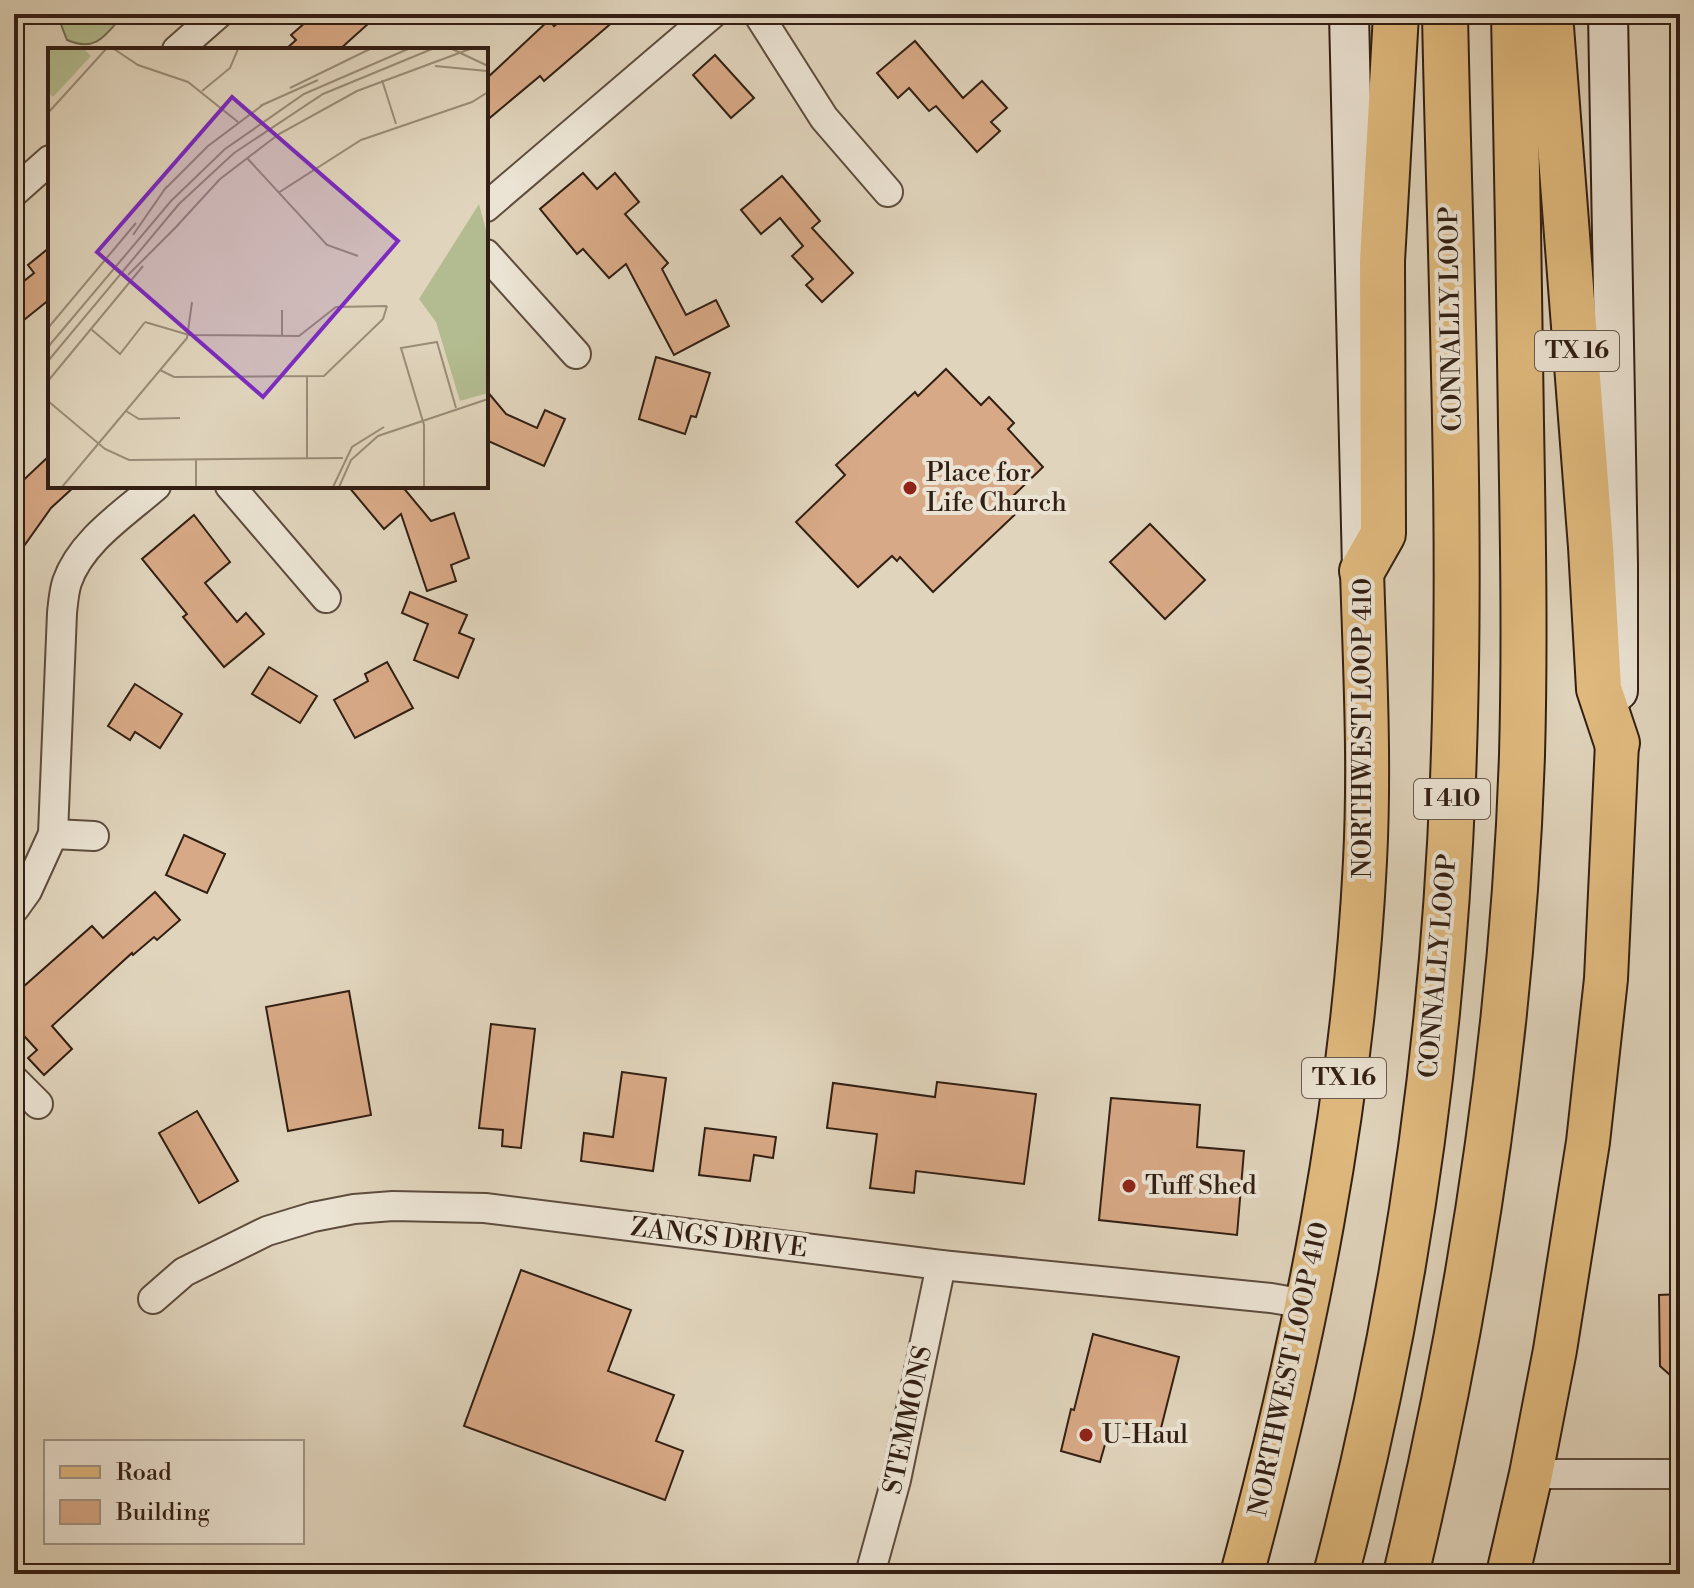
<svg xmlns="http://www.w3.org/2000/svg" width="1694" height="1588" viewBox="0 0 1694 1588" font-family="'Libre Bodoni',serif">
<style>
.green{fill:#b3bc90;stroke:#726e52;stroke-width:2}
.building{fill:#d8a986;stroke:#321f13;stroke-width:2}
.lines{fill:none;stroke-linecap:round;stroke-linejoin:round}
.minor-casing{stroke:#5e4c3d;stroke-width:32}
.secondary-casing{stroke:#321f13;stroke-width:42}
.primary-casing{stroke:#321f13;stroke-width:46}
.motorway-casing{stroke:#321f13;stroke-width:48}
.minor{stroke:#ebe3d3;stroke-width:28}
.secondary{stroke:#ebe3d3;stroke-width:38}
.primary{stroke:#e0ba7e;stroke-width:42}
.motorway{stroke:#e0ba7e;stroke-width:44}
.poi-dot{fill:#8f2418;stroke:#ebe3d3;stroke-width:3}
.labels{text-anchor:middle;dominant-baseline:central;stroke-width:8;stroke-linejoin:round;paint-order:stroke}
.shield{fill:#ebe3d3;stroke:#6a5a4d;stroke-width:2}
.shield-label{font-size:24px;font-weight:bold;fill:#321f13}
.street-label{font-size:26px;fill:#321f13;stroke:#ebe3d3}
.poi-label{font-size:26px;fill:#321f13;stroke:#ebe3d3;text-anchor:start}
.inset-road{fill:none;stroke:#9a8c78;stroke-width:2}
.view{fill:#7b2cbf;fill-opacity:0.15;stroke:#7b2cbf;stroke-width:4}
.inset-edge{fill:none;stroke:#321f13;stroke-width:4}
</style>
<rect width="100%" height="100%" fill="#e0d4bc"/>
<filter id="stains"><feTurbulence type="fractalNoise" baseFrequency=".0025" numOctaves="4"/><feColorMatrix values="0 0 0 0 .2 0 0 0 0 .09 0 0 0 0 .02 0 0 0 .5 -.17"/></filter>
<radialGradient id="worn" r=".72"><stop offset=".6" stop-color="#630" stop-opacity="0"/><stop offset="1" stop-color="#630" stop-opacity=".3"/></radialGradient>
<path class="green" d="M57,14h67c-18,20 -27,39 -57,26z"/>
<g class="building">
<polygon points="315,14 379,14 339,50 285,50 296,40 291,35"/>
<polygon points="569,14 622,14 544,81 540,76 486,121 486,79 549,20 554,26"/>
<polygon points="915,41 963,98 982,81 1007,108 991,122 1000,131 977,152 936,106 929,111 909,88 898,98 877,73"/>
<polygon points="715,55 754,98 731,118 693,75"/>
<polygon points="583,173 597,189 615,173 639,202 625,214 668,263 662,269 686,315 716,300 729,326 674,355 626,264 609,278 583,249 577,254 540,209"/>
<polygon points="782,176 820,221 812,228 853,273 822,302 806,285 813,279 792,256 803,246 780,218 761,234 741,210"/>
<polygon points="50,247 50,299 14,328 14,289 34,273 28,265"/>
<polygon points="656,357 710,373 696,417 691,416 685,434 639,419"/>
<polygon points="946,369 981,405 989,397 1014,423 1008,429 1043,467 1014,495 1024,506 933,592 900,557 897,561 892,556 858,587 796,522 845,475 836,465 915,392 918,396"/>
<polygon points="486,390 506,414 537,428 545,410 565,419 544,466 486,440"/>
<polygon points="50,455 50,486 75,486 51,508 14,560 14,489"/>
<polygon points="348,486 402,486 431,521 454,513 469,558 451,565 456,581 427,591 401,514 384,529"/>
<polygon points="194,515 230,562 205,583 237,622 246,613 264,634 224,667 183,617 187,614 142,559"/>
<polygon points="1150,524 1205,580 1165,619 1110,562"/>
<polygon points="410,592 467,615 459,633 474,639 458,678 414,660 428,624 402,613"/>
<polygon points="387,662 413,708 355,738 334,700 368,681 365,674"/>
<polygon points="269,667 317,696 300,723 252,694"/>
<polygon points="135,684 182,714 160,748 135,732 130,740 108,726"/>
<polygon points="184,835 225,854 207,893 166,875"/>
<polygon points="155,892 180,920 157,940 154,937 133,955 132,953 52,1026 72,1049 44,1075 28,1058 37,1050 14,1025 14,995 92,926 103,938"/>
<polygon points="349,991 371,1115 288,1131 266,1007"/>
<polygon points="491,1024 535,1029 521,1148 502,1146 503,1130 479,1128"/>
<polygon points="622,1072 666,1078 653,1171 581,1161 584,1133 613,1137"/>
<polygon points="937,1082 1036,1094 1024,1184 916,1171 914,1193 870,1188 877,1134 827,1128 833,1083 935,1097"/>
<polygon points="1111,1098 1200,1105 1197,1147 1244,1151 1237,1235 1099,1220"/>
<polygon points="197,1111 238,1181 199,1203 159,1133"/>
<polygon points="705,1128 776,1137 773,1158 754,1155 750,1181 699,1175"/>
<polygon points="521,1270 631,1310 608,1371 674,1395 656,1441 683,1451 665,1500 464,1426"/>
<polygon points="1680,1294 1680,1384 1660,1366 1659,1295"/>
<polygon points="1093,1334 1179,1357 1160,1432 1112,1420 1100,1462 1061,1451 1071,1409 1074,1410"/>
</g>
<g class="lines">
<defs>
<g id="minor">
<polyline points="758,14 824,118 888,192"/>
<polyline points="177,50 218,14"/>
<polyline points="14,192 50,160"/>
<polyline points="486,207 712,14"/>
<polyline points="486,254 576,354"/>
<polyline points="230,486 326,598"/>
<polyline points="53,834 94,836"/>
<path d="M14,909l13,-18 26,-57 9,-221c1,-10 2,-22 5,-31 14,-41 58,-69 89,-96"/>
<polyline points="14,1080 38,1104"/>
<polyline points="153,1299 184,1272 267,1231 313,1217 354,1209 393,1206 485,1208 941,1265 1271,1298 1306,1304"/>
<polyline points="1531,1474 1680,1474"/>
<polyline points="870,1574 896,1480 941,1265"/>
</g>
<g id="secondary">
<polyline points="1349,14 1362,569"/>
<polyline points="1608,14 1618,564 1618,691"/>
</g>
<g id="primary">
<path d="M1242,1574c63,-232 111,-472 123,-713 5,-96 0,-193 -3,-290"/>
<polyline points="1508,1574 1531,1474 1555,1350 1588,1142 1606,979 1617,743"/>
</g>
<g id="motorway">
<polyline points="1550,14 1591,547 1599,689 1617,743"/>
<polyline points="1362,571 1383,534 1382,261 1396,14"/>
<path d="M1336,1574c68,-258 107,-528 117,-795 10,-254 -3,-510 -8,-765"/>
<path d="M1406,1574c64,-268 107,-542 116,-819 3,-110 1,-220 -1,-331 -2,-137 -4,-273 -7,-410"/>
</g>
</defs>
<use href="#minor" class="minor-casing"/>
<use href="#secondary" class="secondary-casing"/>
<use href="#primary" class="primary-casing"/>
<use href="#motorway" class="motorway-casing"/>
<use href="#minor" class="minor"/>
<use href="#secondary" class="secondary"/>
<use href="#primary" class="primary"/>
<use href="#motorway" class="motorway"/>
</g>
<g class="poi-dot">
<circle cx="910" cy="488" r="8"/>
<circle cx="1129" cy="1186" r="8"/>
<circle cx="1086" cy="1435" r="8"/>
</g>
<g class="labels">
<g class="shield">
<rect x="1535" y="331" width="84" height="40" rx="6"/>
<rect x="1414" y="779" width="76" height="40" rx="6"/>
<rect x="1302" y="1058" width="84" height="40" rx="6"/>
</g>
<g class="shield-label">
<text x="1577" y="351">TX 16</text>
<text x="1452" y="799">I 410</text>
<text x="1344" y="1078">TX 16</text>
</g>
<g class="street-label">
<text transform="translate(1451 319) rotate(-91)">CONNALLY LOOP</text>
<text transform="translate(1363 728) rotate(-90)">NORTHWEST LOOP 410</text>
<text transform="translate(1438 966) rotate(-85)">CONNALLY LOOP</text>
<text transform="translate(719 1238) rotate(7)">ZANGS DRIVE</text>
<text transform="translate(1289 1369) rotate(-78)">NORTHWEST LOOP 410</text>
<text transform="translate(908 1420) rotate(-78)">STEMMONS</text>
</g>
<g class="poi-label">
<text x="926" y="473">Place for<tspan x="926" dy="30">Life Church</tspan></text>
<text x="1145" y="1186">Tuff Shed</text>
<text x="1102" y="1435">U-Haul</text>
</g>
</g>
<g transform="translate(48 48)">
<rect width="440" height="440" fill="#e0d4bc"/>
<path d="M0,1h36l7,7 -38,41 -5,-5zM431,156l9,34v155l-28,8 -24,-79 -17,-23z" fill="#b3bc90"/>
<path class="inset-road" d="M66,1l24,16 50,17 50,40M404,1l36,17M387,18l52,5M334,32l14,44M242,40l80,-39M154,43l28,-23 8,-19M212,58l58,-26M0,65l58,-64M199,110l80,87 31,11M115,143l45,-45 56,-42M230,145l83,-53 111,-38 16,-10M128,179l44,-48 59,-45 78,-43 113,-42M85,187l34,-49M80,227l50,-50M97,274l44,13 110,1 37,-29 51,-1M0,280l88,-105M43,281l29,25 25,-32M234,288v-26M0,299l123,-146 54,-52 79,-55 104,-45M0,313l131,-157 55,-51 89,-59 109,-45M112,322l14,7 150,-1 59,-57 4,-13M259,329v81M0,333l95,-115M0,353l57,48 24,11 214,-2M78,363l13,8 41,-1M148,411v28M14,439l125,-149 5,-36M285,439l19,-40 32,-20M291,439l12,-27 27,-24 110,-37M376,439v-62l-23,-77 36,-6 19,66"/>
<path class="view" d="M184,49l166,144 -135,156 -166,-145z"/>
<rect width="440" height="440" class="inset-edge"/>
</g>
<rect width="1694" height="1588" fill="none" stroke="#e0d4bc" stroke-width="48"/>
<rect x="16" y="16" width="1662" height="1556" fill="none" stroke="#321f13" stroke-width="4"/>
<rect x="24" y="24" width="1646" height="1540" fill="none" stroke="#321f13" stroke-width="2"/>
<rect x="44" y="1440" width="260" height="104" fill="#ebe3d3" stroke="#a19586" stroke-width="2"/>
<rect x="60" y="1466" width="40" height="12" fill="#e0ba7e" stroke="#a19586" stroke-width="2"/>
<text x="116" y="1480" font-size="24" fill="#321f13">Road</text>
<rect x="60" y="1500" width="40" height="24" fill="#d8a986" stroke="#a19586" stroke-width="2"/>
<text x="116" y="1520" font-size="24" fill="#321f13">Building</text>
<rect width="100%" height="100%" filter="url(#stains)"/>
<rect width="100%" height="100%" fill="url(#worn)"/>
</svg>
